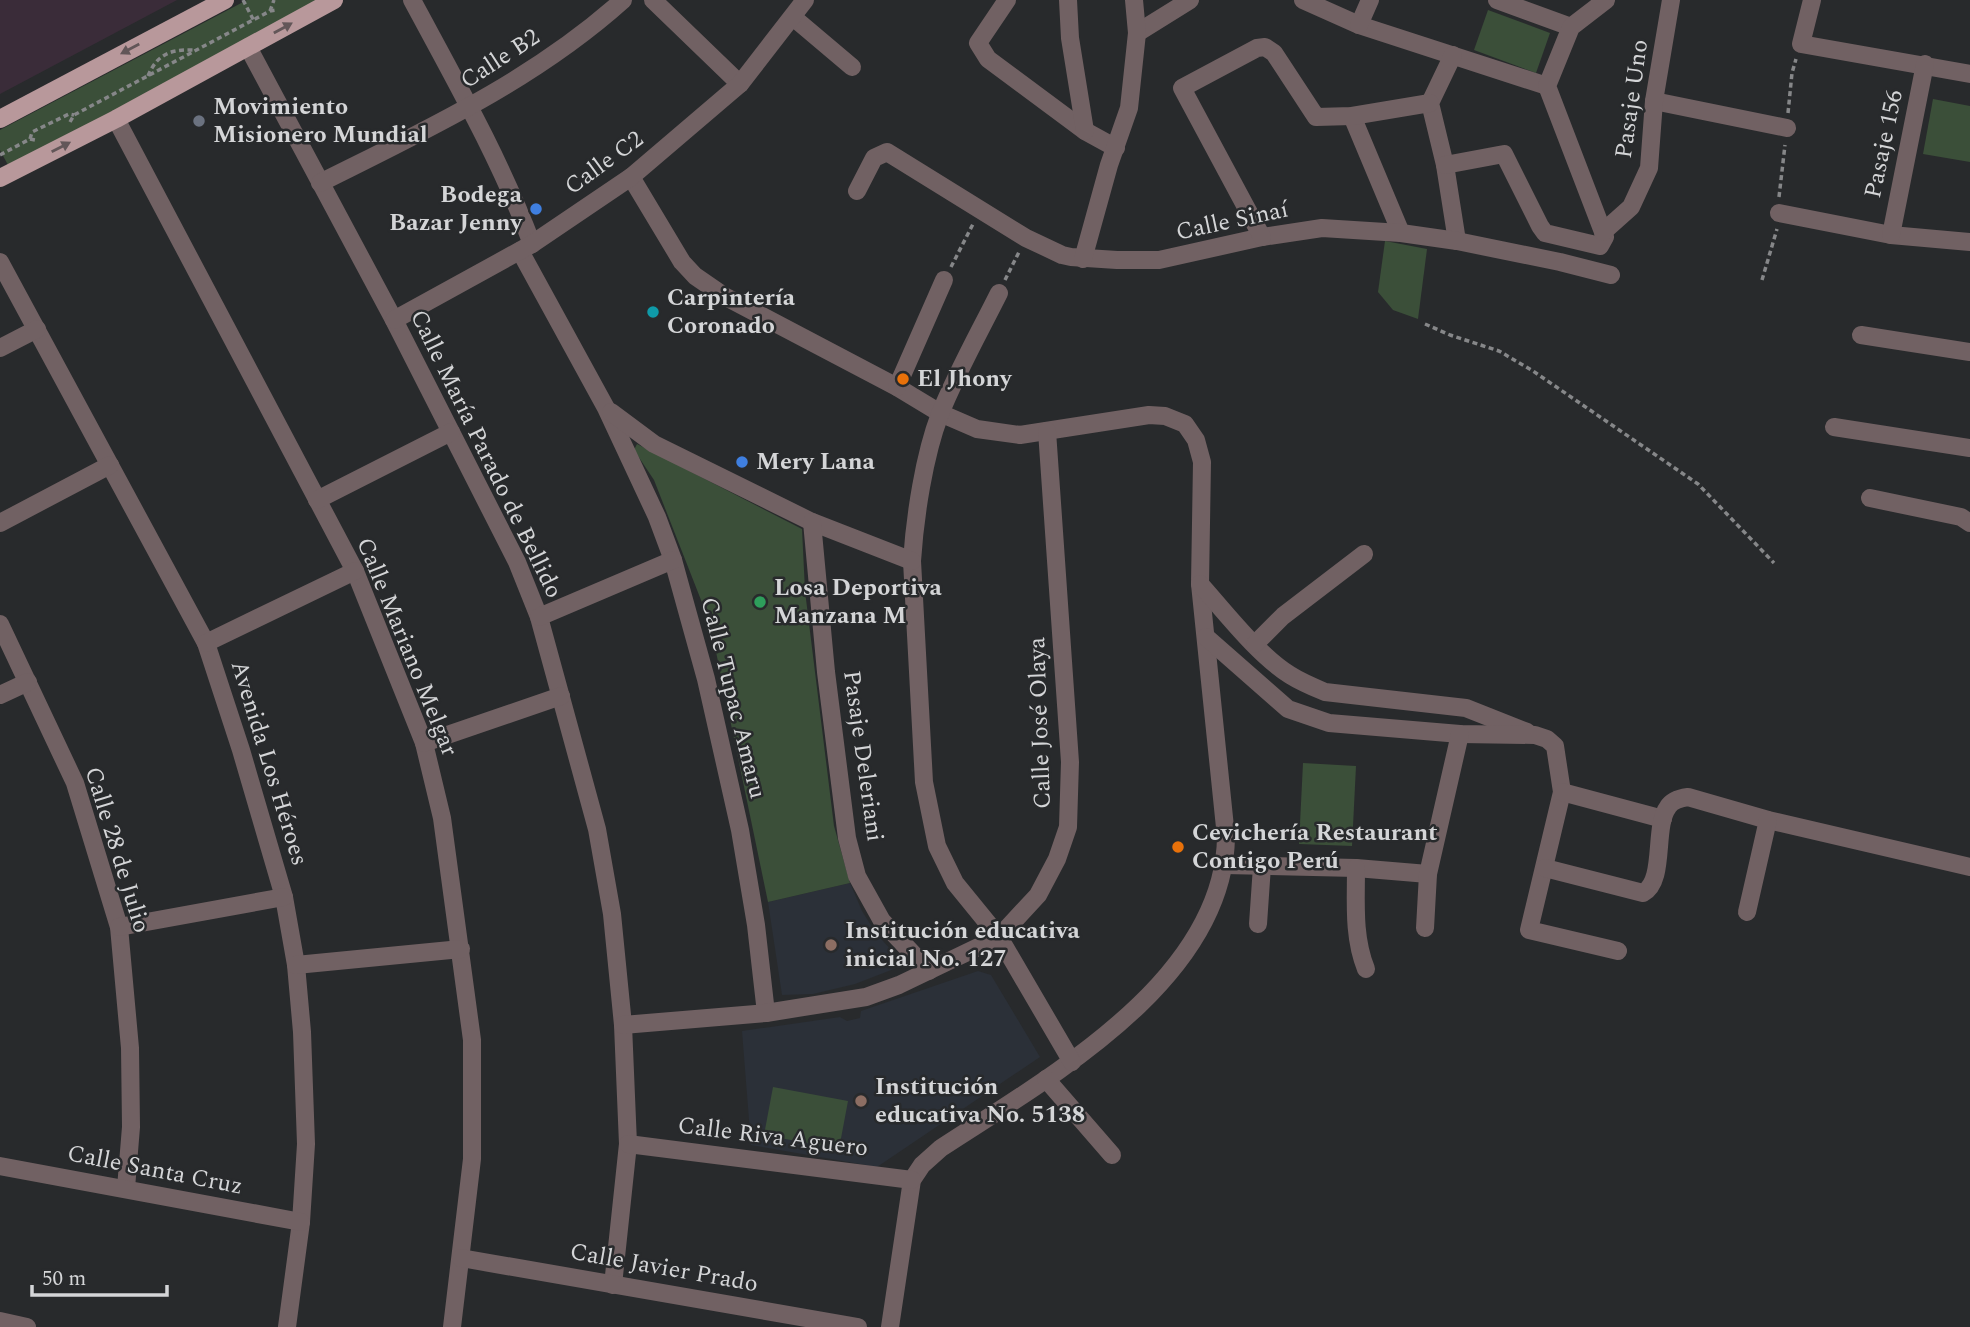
<svg xmlns="http://www.w3.org/2000/svg" width="1970" height="1327" viewBox="0 0 1970 1327" font-family="Spectral,serif">
<style>
.built{fill:#2b3038}
.industrial{fill:#3a2c39}
.green{fill:#3b4f39}
.lines{fill:none;stroke-linecap:round;stroke-linejoin:round}
.path{stroke:#868789;stroke-width:3.5;stroke-dasharray:5 3.5;stroke-linecap:butt}
.minor{stroke:#716163;stroke-width:18}
.major{stroke:#b8989b;stroke-width:18}
.oneway{fill:#625658}
.worship-dot{fill:#6b7280;stroke:#282a2c;stroke-width:2.5}
.shop-dot{fill:#3f7fe0;stroke:#282a2c;stroke-width:2.5}
.culture-dot{fill:#0f9aa8;stroke:#282a2c;stroke-width:2.5}
.food-dot{fill:#e8710a;stroke:#282a2c;stroke-width:2.5}
.leisure-dot{fill:#2e9e5b;stroke:#282a2c;stroke-width:2.5}
.education-dot{fill:#8d6e63;stroke:#282a2c;stroke-width:2.5}
.labels{text-anchor:middle;dominant-baseline:central;stroke-width:5;stroke-linejoin:round;paint-order:stroke}
.street-label{font-size:24px;fill:#d4d5d7;stroke:#282a2c}
.poi-label{font-size:24px;font-weight:bold;fill:#d4d5d7;stroke:#282a2c;text-anchor:start}
</style>
<rect width="100%" height="100%" fill="#282a2c"/>
<g class="built">
<polygon points="850,883 862,911 875,932 899,959 899,967 855,984 813,994 782,995 768,902"/>
<polygon points="978,971 991,975 1040,1057 877,1167 751,1145 742,1031 840,1017 847,1021 860,1018 861,1011"/>
</g>
<polygon class="industrial" points="0,0 177,0 0,94"/>
<g class="green">
<polygon points="247,0 320,0 9,167 0,150 0,130"/>
<polygon points="1488,10 1550,33 1536,73 1474,50"/>
<polygon points="1933,99 1970,106 1970,162 1923,154"/>
<polygon points="1385,241 1427,249 1418,319 1393,310 1378,292"/>
<polygon points="637,444 802,529 805,591 834,826 850,883 768,902 710,623 654,480 634,450"/>
<polygon points="1303,763 1356,766 1352,846 1299,844"/>
<polygon points="773,1087 848,1101 839,1149 764,1135"/>
</g>
<g class="lines">
<g class="path">
<polyline points="243,0 254,21"/>
<polyline points="270,11 274,0"/>
<path d="M148,76c9,-22 23,-27 46,-26"/>
<polyline points="1788,113 1792,73 1796,59"/>
<polyline points="70,122 74,115 270,11 277,10"/>
<polyline points="30,139 32,132 69,114 74,115"/>
<polyline points="0,155 30,139 35,140"/>
<polyline points="1779,197 1785,145"/>
<polyline points="951,267 973,224"/>
<polyline points="1005,280 1019,252"/>
<polyline points="1762,280 1777,229"/>
<polyline points="1425,324 1450,335 1499,351 1533,371 1698,484 1774,563"/>
</g>
<g class="minor">
<path d="M412,0c43,80 88,159 120,244"/>
<polyline points="653,0 740,84"/>
<polyline points="1007,0 978,43 988,59 1085,131 1116,148"/>
<polyline points="1068,0 1070,38 1085,131"/>
<polyline points="1303,0 1359,25 1547,86"/>
<polyline points="1497,0 1571,27"/>
<polyline points="1812,0 1801,44 1970,74"/>
<polyline points="794,18 852,67"/>
<polyline points="1359,25 1370,0"/>
<polyline points="1137,33 1190,0"/>
<polyline points="248,47 394,320 517,562 539,617 597,829 612,914 623,1025 628,1144 613,1285"/>
<polyline points="1453,55 1430,103 1445,165 1457,241"/>
<polyline points="1654,101 1787,128"/>
<polyline points="1352,116 1401,233"/>
<polyline points="116,119 355,571 424,743 442,818 472,1040 472,1159 452,1327"/>
<polyline points="1445,165 1504,154 1540,226 1545,233 1600,246 1605,237 1603,232 1547,86 1571,27 1606,0"/>
<path d="M631,177l51,85 13,14 29,20 173,91 43,26 37,16 43,6 129,-20 16,1 20,8 11,16 6,22 -2,122 26,253c-2,144 -180,242 -285,311l-19,17 -10,15 -22,147"/>
<path d="M320,183c106,-53 214,-103 303,-183"/>
<polyline points="857,191 874,158 887,152 1026,238 1062,255 1071,257 1117,260 1159,260 1262,237 1322,228 1401,233 1457,241 1560,262 1611,275"/>
<polyline points="1779,213 1891,235 1970,242"/>
<polyline points="1603,232 1631,207 1649,168 1654,101 1671,0"/>
<polyline points="1891,235 1925,64"/>
<polyline points="1262,237 1182,88 1257,48 1265,47 1274,53 1316,117 1352,116 1430,103"/>
<polyline points="520,251 606,408 657,517 673,560 706,679 740,830 756,925 766,1013"/>
<polyline points="1083,259 1109,165 1129,108 1137,33 1134,0"/>
<polyline points="0,262 206,643 241,750 284,897 296,965 302,1032 306,1144 301,1222 287,1327"/>
<path d="M999,293c-20,40 -42,79 -59,121 -16,42 -25,102 -28,147l12,221 13,64 18,37 44,54 73,125"/>
<polyline points="394,320 532,244 631,177 740,84 805,0"/>
<polyline points="1861,335 1970,352"/>
<polyline points="0,348 37,329"/>
<polyline points="897,387 944,280"/>
<polyline points="611,412 654,444 812,522 912,561"/>
<polyline points="1834,427 1970,448"/>
<polyline points="1870,498 1961,517 1970,523"/>
<polyline points="317,500 451,432"/>
<polyline points="812,522 826,672 847,838 857,876 882,921 929,971"/>
<polyline points="0,523 110,465"/>
<path d="M1200,584c25,28 58,71 90,91 11,7 23,12 35,17l141,16 61,24"/>
<polyline points="539,617 673,560"/>
<polyline points="0,624 75,783 119,927 130,1048 131,1127 126,1188"/>
<polyline points="1206,637 1288,709 1329,723 1460,734 1535,735 1547,739 1555,746 1562,792 1529,930 1618,951"/>
<polyline points="206,643 355,571"/>
<polyline points="1255,644 1283,616 1364,554"/>
<polyline points="0,695 28,682"/>
<polyline points="424,743 561,696"/>
<polyline points="1562,792 1663,819"/>
<polyline points="1224,865 1356,868 1428,874"/>
<path d="M1356,868c0,34 -3,69 10,101"/>
<path d="M1545,868l98,25c23,-12 10,-66 25,-86 4,-7 13,-9 20,-10l80,23 202,47"/>
<polyline points="1747,912 1768,820"/>
<polyline points="1258,924 1262,866"/>
<polyline points="119,927 284,897"/>
<polyline points="1425,928 1428,874 1460,734"/>
<polyline points="296,965 461,949"/>
<polyline points="623,1025 766,1013 866,997 899,985 999,937 1038,895 1057,859 1068,827 1070,762 1047,431"/>
<polyline points="1046,1079 1112,1155"/>
<polyline points="628,1144 912,1180"/>
<polyline points="0,1166 301,1222"/>
<polyline points="461,1258 858,1327"/>
<polyline points="0,1321 27,1327"/>
</g>
<g class="major">
<polyline points="0,119 225,0"/>
<polyline points="0,178 116,119 334,0"/>
</g>
</g>
<defs><path id="oneway-solid" d="M-6-.8H1V-3.2L6.5 0L1 3.2V.8H-6Z" transform="scale(1.75)"/></defs>
<g class="oneway">
<use href="#oneway-solid" transform="translate(283 28) rotate(-29)"/>
<use href="#oneway-solid" transform="translate(130 49) rotate(152)"/>
<use href="#oneway-solid" transform="translate(61 147) rotate(-27)"/>
</g>
<circle class="worship-dot" cx="199" cy="121" r="7"/>
<g class="shop-dot">
<circle cx="536" cy="209" r="7"/>
<circle cx="742" cy="462" r="7"/>
</g>
<circle class="culture-dot" cx="653" cy="312" r="7"/>
<g class="food-dot">
<circle cx="903" cy="379" r="7"/>
<circle cx="1178" cy="847" r="7"/>
</g>
<circle class="leisure-dot" cx="760" cy="602" r="7"/>
<g class="education-dot">
<circle cx="831" cy="945" r="7"/>
<circle cx="861" cy="1101" r="7"/>
</g>
<g class="labels">
<g class="street-label">
<text transform="translate(500 59) rotate(-33)">Calle B2</text>
<text transform="translate(1632 99) rotate(-82)">Pasaje Uno</text>
<text transform="translate(1884 144) rotate(-78)">Pasaje 156</text>
<text transform="translate(604 163) rotate(-36)">Calle C2</text>
<text transform="translate(1232 221) rotate(-12)">Calle Sinaí</text>
<text transform="translate(486 454) rotate(64)">Calle María Parado de Bellido</text>
<text transform="translate(407 647) rotate(68)">Calle Mariano Melgar</text>
<text transform="translate(733 698) rotate(76)">Calle Tupac Amaru</text>
<text transform="translate(1040 723) rotate(-92)">Calle José Olaya</text>
<text transform="translate(863 756) rotate(82)">Pasaje Deleriani</text>
<text transform="translate(269 763) rotate(73)">Avenida Los Héroes</text>
<text transform="translate(117 850) rotate(73)">Calle 28 de Julio</text>
<text transform="translate(773 1137) rotate(7)">Calle Riva Aguero</text>
<text transform="translate(155 1170) rotate(11)">Calle Santa Cruz</text>
<text transform="translate(664 1268) rotate(10)">Calle Javier Prado</text>
</g>
<g class="poi-label">
<text x="213" y="107">Movimiento<tspan x="213" dy="28">Misionero Mundial</tspan></text>
<text x="522" y="195" text-anchor="end">Bodega<tspan x="522" dy="28">Bazar Jenny</tspan></text>
<text x="667" y="298">Carpintería<tspan x="667" dy="28">Coronado</tspan></text>
<text x="917" y="379">El Jhony</text>
<text x="756" y="462">Mery Lana</text>
<text x="774" y="588">Losa Deportiva<tspan x="774" dy="28">Manzana M</tspan></text>
<text x="1192" y="833">Cevichería Restaurant<tspan x="1192" dy="28">Contigo Perú</tspan></text>
<text x="845" y="931">Institución educativa<tspan x="845" dy="28">inicial No. 127</tspan></text>
<text x="875" y="1087">Institución<tspan x="875" dy="28">educativa No. 5138</tspan></text>
</g>
</g>
<path d="M32 1285v10h135v-10" fill="none" stroke="#d4d5d7" stroke-width="3.5"/>
<text x="42" y="1285" font-size="21" fill="#d4d5d7" stroke="#282a2c" stroke-width="5" paint-order="stroke">50 m</text>
</svg>
